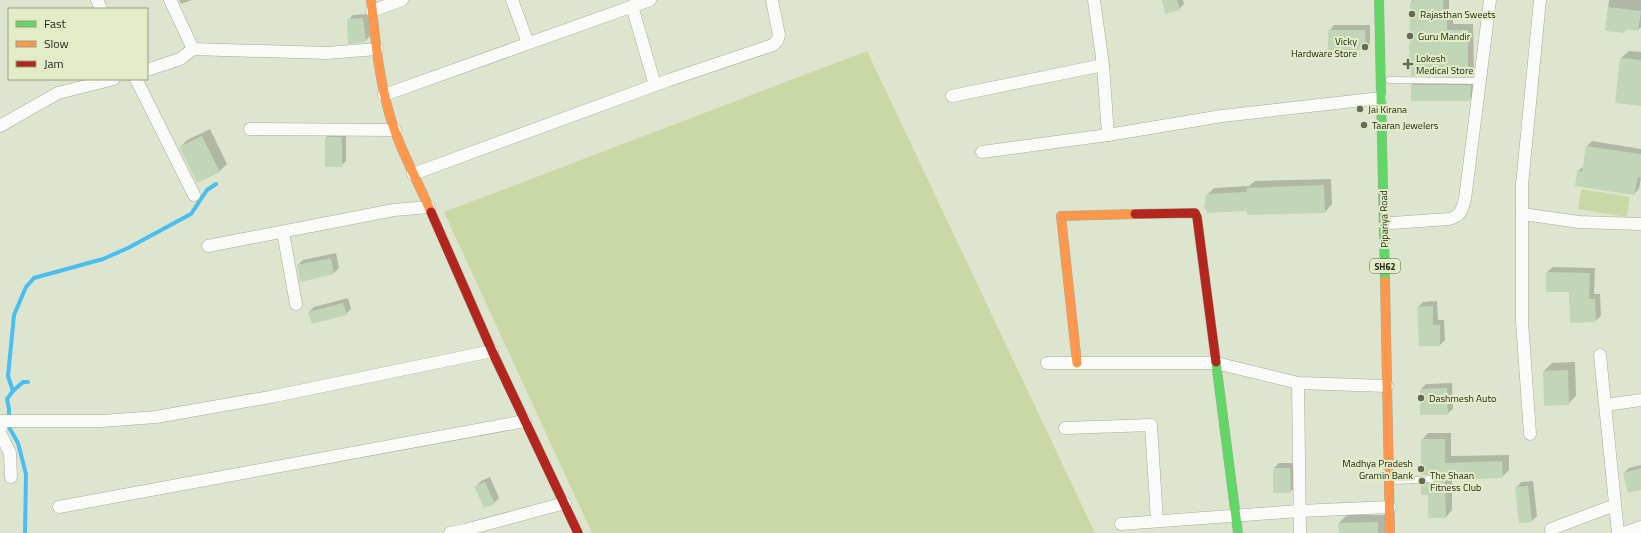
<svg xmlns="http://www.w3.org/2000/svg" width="1641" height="533" viewBox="0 0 1641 533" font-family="'Titillium Web',sans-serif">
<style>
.green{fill:#cad8a5}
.shadow{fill:#0003}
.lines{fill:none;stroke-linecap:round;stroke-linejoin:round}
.stream{stroke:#48bef1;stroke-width:4}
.building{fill:#c1d6b7}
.lane-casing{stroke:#a6ab9a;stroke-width:7}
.street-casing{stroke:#a6ab9a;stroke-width:13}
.fast-casing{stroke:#a6ab9a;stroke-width:10}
.slow-casing{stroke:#a6ab9a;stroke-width:10}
.jam-casing{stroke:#a6ab9a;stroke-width:10}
.path{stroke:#d4d6d0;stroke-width:2.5;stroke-dasharray:1 3;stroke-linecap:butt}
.lane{stroke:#fafbf8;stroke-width:6}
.street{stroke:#fafbf8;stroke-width:12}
.fast{stroke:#63d668;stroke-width:9}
.slow{stroke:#ff974d;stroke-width:9}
.jam{stroke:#b3261e;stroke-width:9}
.poi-dot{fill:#646a59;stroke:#e2edc7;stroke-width:1.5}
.labels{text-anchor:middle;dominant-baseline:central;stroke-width:4;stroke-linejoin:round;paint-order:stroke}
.shield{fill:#e2edc7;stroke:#5c624d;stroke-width:1}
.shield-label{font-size:9px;font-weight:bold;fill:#232719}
.poi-label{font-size:10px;fill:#232719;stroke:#e2edc7;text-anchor:start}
.street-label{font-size:10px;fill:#232719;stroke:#e2edc7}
</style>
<rect width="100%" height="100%" fill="#dee5cf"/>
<g class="green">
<polygon points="867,51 1095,533 592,533 444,212"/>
<polygon points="1581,189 1630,197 1627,217 1578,209"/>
</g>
<g class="shadow">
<polygon points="179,0 192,0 181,4"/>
<polygon points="1163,0 1183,0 1184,4 1179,9"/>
<polygon points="1412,0 1449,0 1449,15 1453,15 1453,24 1473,24 1474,70 1468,75 1411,3"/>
<polygon points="1609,0 1641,0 1641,27 1638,30 1628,28 1624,32 1606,30"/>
<polygon points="368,14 370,36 365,41 348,20 353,15"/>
<polygon points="1334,25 1370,25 1370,44 1365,49 1329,31"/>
<polygon points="1629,51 1641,52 1641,105 1621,58"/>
<polygon points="1417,80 1475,81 1474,95 1469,100 1412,85"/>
<polygon points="210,129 227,164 219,172 180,147 187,140"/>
<polygon points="331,132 346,132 346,161 341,166 326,137"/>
<polygon points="1592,141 1641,149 1641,178 1639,189 1634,194 1578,171 1584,166 1586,147"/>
<polygon points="1331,179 1332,204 1325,212 1248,210 1207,195 1214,188 1249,186 1255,181"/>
<polygon points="336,253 339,268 334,273 298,265 303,260"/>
<polygon points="1553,267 1595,268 1594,294 1600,294 1601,316 1595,321 1569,291 1547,272"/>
<polygon points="348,298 351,309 346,314 309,312 314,307"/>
<polygon points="1437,301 1438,320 1444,320 1445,340 1440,345 1418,307 1423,302"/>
<polygon points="1575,362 1576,396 1568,404 1545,405 1544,371 1552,363"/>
<polygon points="1452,383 1453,409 1447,414 1421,389 1426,384"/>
<polygon points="1428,433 1451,433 1451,456 1509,455 1509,470 1502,477 1452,478 1452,510 1446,517 1422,485 1429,478 1437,477 1422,440"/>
<polygon points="1279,463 1295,463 1295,487 1290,492 1274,492 1274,468"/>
<polygon points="1641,465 1641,489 1624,473 1629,468"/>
<polygon points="490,477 499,498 494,503 476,486 481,481"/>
<polygon points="1533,481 1537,516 1532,521 1516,488 1521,482"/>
<polygon points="1347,515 1386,515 1386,533 1340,533 1339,523"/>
</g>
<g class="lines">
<g class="stream">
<polyline points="13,391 23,382 28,382"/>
<polyline points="9,414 9,409 7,399 13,391 8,376 14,315 26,287 34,278 103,259 128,248 191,214 207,190 216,184"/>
<polyline points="10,429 18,443 26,474 25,533"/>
</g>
</g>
<g class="building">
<polygon points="1162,0 1177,0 1180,10 1165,14"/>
<polygon points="1413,0 1443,0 1444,20 1447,20 1447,30 1468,30 1468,76 1411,76 1409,60 1410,2 1413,2"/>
<polygon points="1608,7 1641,11 1638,31 1625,29 1625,33 1605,31"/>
<polygon points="363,18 366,42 348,44 347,19"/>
<polygon points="1328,30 1365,30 1366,50 1328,51"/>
<polygon points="1620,58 1641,60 1641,106 1615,103"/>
<polygon points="1411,85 1471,85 1470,101 1411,101"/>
<polygon points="202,136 220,172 197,183 179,147"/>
<rect x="325" y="137" width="17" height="30"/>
<polygon points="1586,146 1641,154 1641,178 1638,177 1634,195 1575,186 1577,171 1582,172"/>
<polygon points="1324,185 1325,213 1247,215 1247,211 1207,213 1204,207 1206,194 1247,192 1246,188"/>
<polygon points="331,258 334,274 300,282 297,265"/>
<polygon points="1546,272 1590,273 1589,299 1595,299 1596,322 1570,323 1569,292 1546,292"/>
<polygon points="343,303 347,315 312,324 308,312"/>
<polygon points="1433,306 1433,325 1440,325 1440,346 1419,346 1417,307"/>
<polygon points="1568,370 1569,405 1544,406 1543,371"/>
<polygon points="1447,388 1448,415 1420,415 1420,389"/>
<polygon points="1421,439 1445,439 1445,463 1502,461 1503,478 1445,480 1446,518 1428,518 1428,495 1421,495 1421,484 1434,483 1436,478 1432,475 1421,475"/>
<polygon points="1273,468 1290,468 1291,493 1273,493"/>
<polygon points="1641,468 1641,490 1628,493 1623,473"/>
<polygon points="485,482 495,504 484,508 474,486"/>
<polygon points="1528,486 1532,522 1519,523 1515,487"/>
<polygon points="1378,522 1378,533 1339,533 1338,523"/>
</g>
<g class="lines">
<defs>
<g id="lane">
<polyline points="1389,80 1480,81"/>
<polyline points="1397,481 1432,479"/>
</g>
<g id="street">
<polyline points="97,0 101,9"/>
<polyline points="170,0 193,49"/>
<polyline points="512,0 528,43"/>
<polyline points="1094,0 1103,65 1108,135"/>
<polyline points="632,6 655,85"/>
<polyline points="372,11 402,0"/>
<polyline points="147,70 180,59 193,49 327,53 377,49"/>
<polyline points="136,79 194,195"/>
<polyline points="384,95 650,0"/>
<polyline points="952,96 1103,65"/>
<polyline points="0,126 58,93 114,79"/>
<polyline points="250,129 395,130"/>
<polyline points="982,152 1108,135 1222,116 1381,98"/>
<polyline points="413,174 669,80 773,45 777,41 779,35 772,0"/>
<polyline points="1522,214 1522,185 1540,0"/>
<path d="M1392,223l57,-4c12,-3 13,-9 16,-20l25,-199"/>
<polyline points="283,232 296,304"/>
<polyline points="208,246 394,210 429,207"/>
<polyline points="1600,355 1618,533"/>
<polyline points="1047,363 1216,363 1298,383 1387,386"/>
<polyline points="1298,383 1300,533"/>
<polyline points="1606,405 1641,400"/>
<polyline points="1065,428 1151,425 1157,521"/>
<polyline points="0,432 2,421 102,421 156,417 270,397 492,351"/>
<polyline points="0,433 10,453 11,477"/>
<polyline points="1530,434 1522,321 1522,214 1579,222 1641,224"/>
<polyline points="59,507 525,421"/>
<polyline points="1121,524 1299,511 1390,507"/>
<polyline points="1551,529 1615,505"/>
<polyline points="450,533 465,530 565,503"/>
<polyline points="1624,533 1641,527"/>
</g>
<g id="fast">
<polyline points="1379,0 1385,281"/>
<polyline points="1216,362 1238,533"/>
</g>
<g id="slow">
<path d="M371,0c4,35 7,71 16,105 9,38 29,72 44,107"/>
<polyline points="1385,281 1390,533"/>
<polyline points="1077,363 1061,216 1135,214"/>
</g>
<g id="jam">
<polyline points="431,212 492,351 578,533"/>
<polyline points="1135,214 1195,213 1197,217 1216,362"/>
</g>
</defs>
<use href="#lane" class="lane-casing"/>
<use href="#street" class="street-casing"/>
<use href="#fast" class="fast-casing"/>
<use href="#slow" class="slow-casing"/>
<use href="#jam" class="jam-casing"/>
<polyline class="path" points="34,7 36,9"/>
<use href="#lane" class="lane"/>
<use href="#street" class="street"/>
<use href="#fast" class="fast"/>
<use href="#slow" class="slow"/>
<use href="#jam" class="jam"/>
</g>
<g class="poi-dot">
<circle cx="1412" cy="14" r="4"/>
<circle cx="1410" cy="36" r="4"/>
<circle cx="1365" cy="47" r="4"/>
<path d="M1406 58h4v4h4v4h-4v4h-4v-4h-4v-4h4z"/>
<circle cx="1360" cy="109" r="4"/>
<circle cx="1364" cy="125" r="4"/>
<circle cx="1421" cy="398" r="4"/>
<circle cx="1421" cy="469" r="4"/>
<circle cx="1422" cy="481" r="4"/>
</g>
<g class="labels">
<rect class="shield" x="1370" y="259" width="30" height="14" rx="3"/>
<g class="shield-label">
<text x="1385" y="266">SH62</text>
</g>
<g class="poi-label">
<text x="1420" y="14">Rajasthan Sweets</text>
<text x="1418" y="36">Guru Mandir</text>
<text x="1357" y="41" text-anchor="end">Vicky<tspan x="1357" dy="12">Hardware Store</tspan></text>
<text x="1416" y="58">Lokesh<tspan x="1416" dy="12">Medical Store</tspan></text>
<text x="1368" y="109">Jai Kirana</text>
<text x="1372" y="125">Taaran Jewelers</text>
<text x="1429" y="398">Dashmesh Auto</text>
<text x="1413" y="463" text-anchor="end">Madhya Pradesh<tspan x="1413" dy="12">Gramin Bank</tspan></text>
<text x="1430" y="475">The Shaan<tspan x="1430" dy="12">Fitness Club</tspan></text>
</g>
<g class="street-label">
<text transform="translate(1384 219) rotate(-91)">Pipariya Road</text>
</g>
</g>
<rect x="8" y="8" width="140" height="72" fill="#e2edc7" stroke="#969e81"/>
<rect x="16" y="21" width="20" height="6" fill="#63d668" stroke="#969e81"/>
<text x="44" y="28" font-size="12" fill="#232719">Fast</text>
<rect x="16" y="41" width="20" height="6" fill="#ff974d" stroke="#969e81"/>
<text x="44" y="48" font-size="12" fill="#232719">Slow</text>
<rect x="16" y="61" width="20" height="6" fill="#b3261e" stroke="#969e81"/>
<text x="44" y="68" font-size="12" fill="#232719">Jam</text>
</svg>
